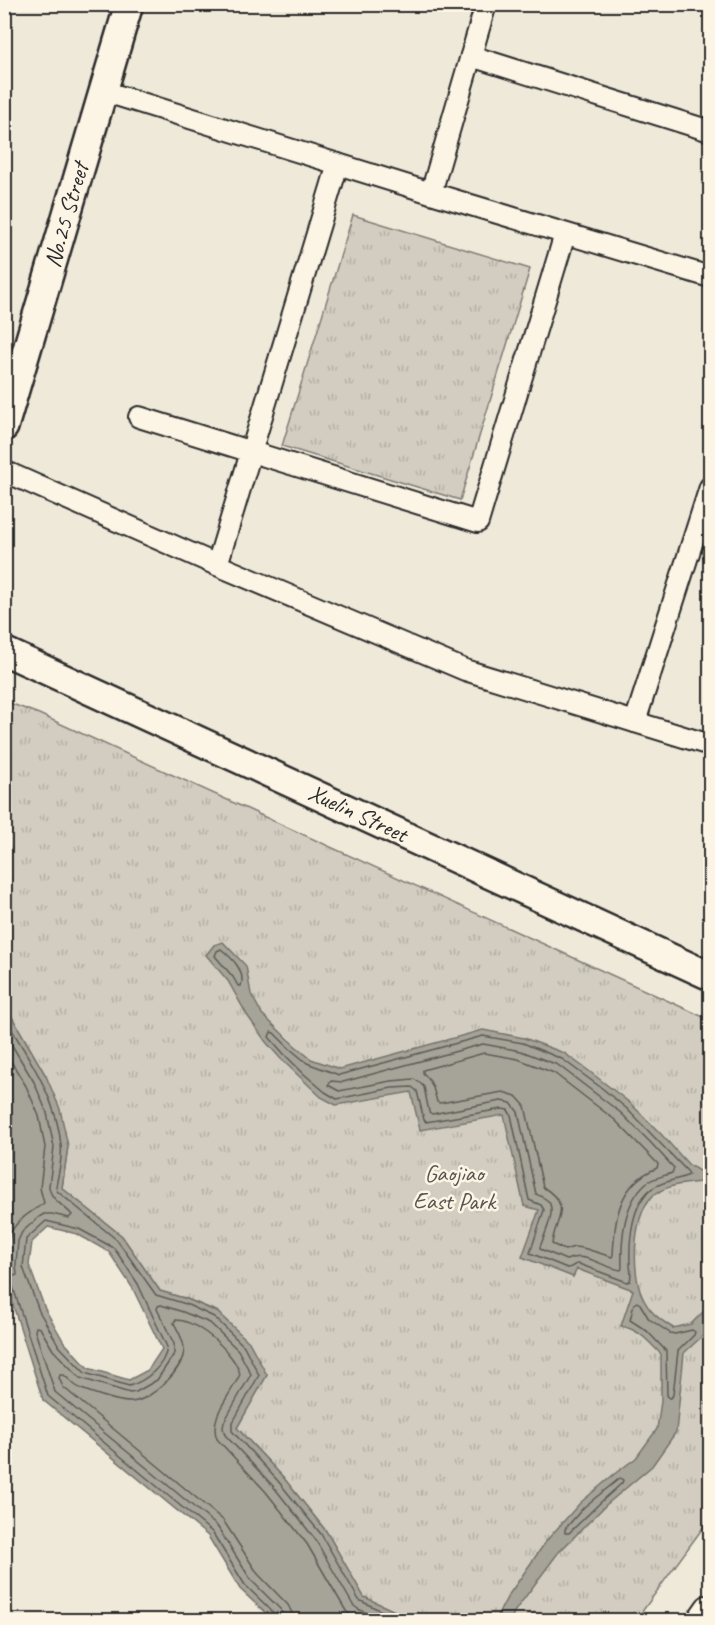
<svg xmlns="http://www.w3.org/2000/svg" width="715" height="1625" viewBox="0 0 715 1625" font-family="Caveat,sans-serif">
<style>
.grass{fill:url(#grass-tufts);stroke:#7e7c76;stroke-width:1.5}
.water{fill:#a6a399;stroke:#75736d;stroke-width:1.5;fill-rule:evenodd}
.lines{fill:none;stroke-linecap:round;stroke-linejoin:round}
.shore{stroke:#5c5b57;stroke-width:1.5}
.minor-casing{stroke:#2b2b2b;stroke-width:24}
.secondary-casing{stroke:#2b2b2b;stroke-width:32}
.primary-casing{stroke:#2b2b2b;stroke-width:34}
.minor{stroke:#fcf5e5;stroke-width:20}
.secondary{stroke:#fcf5e5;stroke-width:27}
.primary{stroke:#fcf5e5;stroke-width:30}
.labels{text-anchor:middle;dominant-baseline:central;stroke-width:5;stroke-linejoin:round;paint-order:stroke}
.street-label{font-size:24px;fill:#2b2b2b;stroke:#fcf5e5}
.park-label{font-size:24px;fill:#555450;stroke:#fcf5e5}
</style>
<defs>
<pattern id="grass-tufts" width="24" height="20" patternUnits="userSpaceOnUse" patternTransform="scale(1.5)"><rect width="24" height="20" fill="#d2cdc0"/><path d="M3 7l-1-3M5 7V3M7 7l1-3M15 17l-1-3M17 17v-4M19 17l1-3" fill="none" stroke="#b4b0a5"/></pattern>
</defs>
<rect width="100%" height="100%" fill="#efe9da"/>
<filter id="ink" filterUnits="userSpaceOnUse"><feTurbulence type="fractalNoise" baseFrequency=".0167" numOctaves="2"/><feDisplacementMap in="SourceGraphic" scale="12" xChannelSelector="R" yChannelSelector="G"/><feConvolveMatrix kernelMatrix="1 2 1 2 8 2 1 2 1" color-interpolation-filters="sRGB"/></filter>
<g filter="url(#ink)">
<g class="grass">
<polygon points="353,215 530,269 460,500 282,446"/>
<polygon points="4,701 39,714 710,1020 710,1518 636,1620 414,1620 364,1597 326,1531 283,1477 237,1428 267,1375 217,1311 187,1299 160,1291 122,1236 62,1188 68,1146 46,1076 5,1005"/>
</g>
<g class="water">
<path d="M223,942l23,24 5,28 11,20 31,30 18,15 29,10 143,-39 41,8 40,15 25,18 41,32 31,31 28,31 15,9 6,1v6c-18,2 -37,2 -53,12 -25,14 -26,79 -15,103 7,16 17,23 31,32l18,-4 19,-19v24l-26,24 -8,79 -24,34 -46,39 -48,48 -44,59 -3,8h-16l13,-24 39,-56 33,-37 33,-28 23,-17 21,-29 4,-28v-47c-13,-13 -21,-24 -40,-28l12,-36 -56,-21 -4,8 -51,-20 17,-47 -15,-4 -20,-91 -84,15 -9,-38 -75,13 -15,-8 -41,-39 -14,-16 -19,-27 -19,-34 -22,-26 8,-10z"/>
<path d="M5,1005l41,71 14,33 8,37 -6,42 60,48 38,55 27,8 30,13 32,30 18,33 -30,53 46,49 43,54 38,66 50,23h-141l-33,-31 -32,-53 -165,-136 -38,-120zM48,1227l29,7 32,18 23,35 30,62 -14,21 -19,10 -41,-12 -24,-26 -19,-33 -16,-44 3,-23z"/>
</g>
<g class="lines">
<g class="shore">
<path d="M221,949c11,9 25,22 20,37h-3l-5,-9 -18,-21 2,-5z"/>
<path d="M4,1017c24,40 53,81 57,128 2,13 -3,29 -5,42l1,4 60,49 39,55 30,9 28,13 30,29 15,29 -27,49v7l46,50 43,53 38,66 41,20"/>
<path d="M4,1032l30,50 13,31 7,34 -5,39c1,14 15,19 23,29l-3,3 -17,-4h-8l-5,3 -17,15 -4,9 -2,23 1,11 -3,1 -10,-2"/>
<path d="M271,1032l3,1 15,15 18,15 32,12 144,-39 40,7 39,16 41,30 23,19 62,64 1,3c-11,5 -26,6 -36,13 -21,13 -24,52 -23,75 0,6 2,12 0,18l-3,1 -48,-18c-6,-1 -7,5 -12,4l-37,-15 14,-43 -3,-5 -12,-5 -18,-85 -3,-5 -6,-1 -76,13 -2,-2 -7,-29 -5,-4 -20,1 -55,11 -12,-7 -21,-18 -20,-20 -15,-17z"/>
<path d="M483,1044l38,7 37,14 63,48 30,30 23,25 -2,5c-8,3 -19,5 -26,10 -23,21 -25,56 -24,85l-1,2c-22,-3 -33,-19 -55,-10l-26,-11v-2c4,-12 17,-36 8,-46 -3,-3 -8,-5 -12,-7l-18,-82 -7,-9 -10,-2 -69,13 -3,-2 -5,-25 -4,-4 -6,-4 -23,2 -52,10 -11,-6 3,-4 12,1z"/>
<path d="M4,1050l22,36 13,30 6,31 -5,41 4,15c-11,8 -28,17 -33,30 -4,9 -3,21 -4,30l-3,2"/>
<path d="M484,1053l34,6 36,14 61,47 43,44 -1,4c-39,16 -42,50 -44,87l-1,2 -29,-9 -9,-1 -9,3 -13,-6c3,-26 22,-37 -9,-57l-18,-81 -9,-10 -13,-4 -63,11 -3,-1c-3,-12 -5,-21 -14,-29v-3z"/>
<path d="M46,1221l33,8 35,19 24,36 29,63c-2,19 -21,34 -38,39l-44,-13 -26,-27 -20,-35 -16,-44 3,-28z"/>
<polyline points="4,1282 10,1283 13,1287 48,1396 212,1532 245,1585 275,1614 276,1620"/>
<polygon points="637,1302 640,1304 649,1319 670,1333 675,1334 692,1330 695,1332 694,1335 678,1351 673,1395 671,1398 669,1398 667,1395 666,1351 647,1331 630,1320 634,1304"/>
<polygon points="620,1478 623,1480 622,1483 602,1501 569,1533 565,1533 565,1529 584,1507"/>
<polyline points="284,1620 281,1610 251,1580 217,1526 55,1392 35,1331 36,1327 40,1328 53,1350 80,1378 130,1393 136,1392 157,1380 174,1354 174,1344 157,1309 158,1306 161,1305 183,1312 210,1323 238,1350 251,1374 224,1422 223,1428 225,1435 273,1486 315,1539 353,1605 358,1609 383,1620"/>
<path d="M293,1620l-1,-7 -4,-8 -30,-31 -35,-54 -160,-133 -4,-9 1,-3h4l11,10 6,4c12,4 38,14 50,13 20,-1 53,-32 53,-53 0,-9 -6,-18 -10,-26l1,-3c18,-1 45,22 56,37 4,5 7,11 9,17 -8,20 -32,42 -23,65l49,53 41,52 39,67 6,5 10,4"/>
</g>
<defs>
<g id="minor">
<polyline points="471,56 710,131"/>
<polyline points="103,91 431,193 710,277"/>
<polyline points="431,193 486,4"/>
<polyline points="139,417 478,522 565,234"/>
<polyline points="4,471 217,565 465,670 710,745"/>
<polyline points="217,565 338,164"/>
<polyline points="635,722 710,487"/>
</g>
<g id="secondary">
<polyline points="4,427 129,4"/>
<polyline points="4,651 710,976"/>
</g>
<polyline id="primary" points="703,1620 710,1610"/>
</defs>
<use href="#minor" class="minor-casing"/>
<use href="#secondary" class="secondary-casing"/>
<use href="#primary" class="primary-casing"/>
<use href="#minor" class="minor"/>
<use href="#secondary" class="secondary"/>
<use href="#primary" class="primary"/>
</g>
</g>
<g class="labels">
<g class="street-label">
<text transform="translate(66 215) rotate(-74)">No.25 Street</text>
<text transform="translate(358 813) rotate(25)">Xuelin Street</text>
</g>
<g class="park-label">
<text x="454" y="1173">Gaojiao<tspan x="454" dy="28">East Park</tspan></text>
</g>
</g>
<rect width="715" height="1625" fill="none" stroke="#fcf5e5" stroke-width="24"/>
<rect x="12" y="12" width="691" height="1601" fill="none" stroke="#2b2b2b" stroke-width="2" filter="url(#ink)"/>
</svg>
